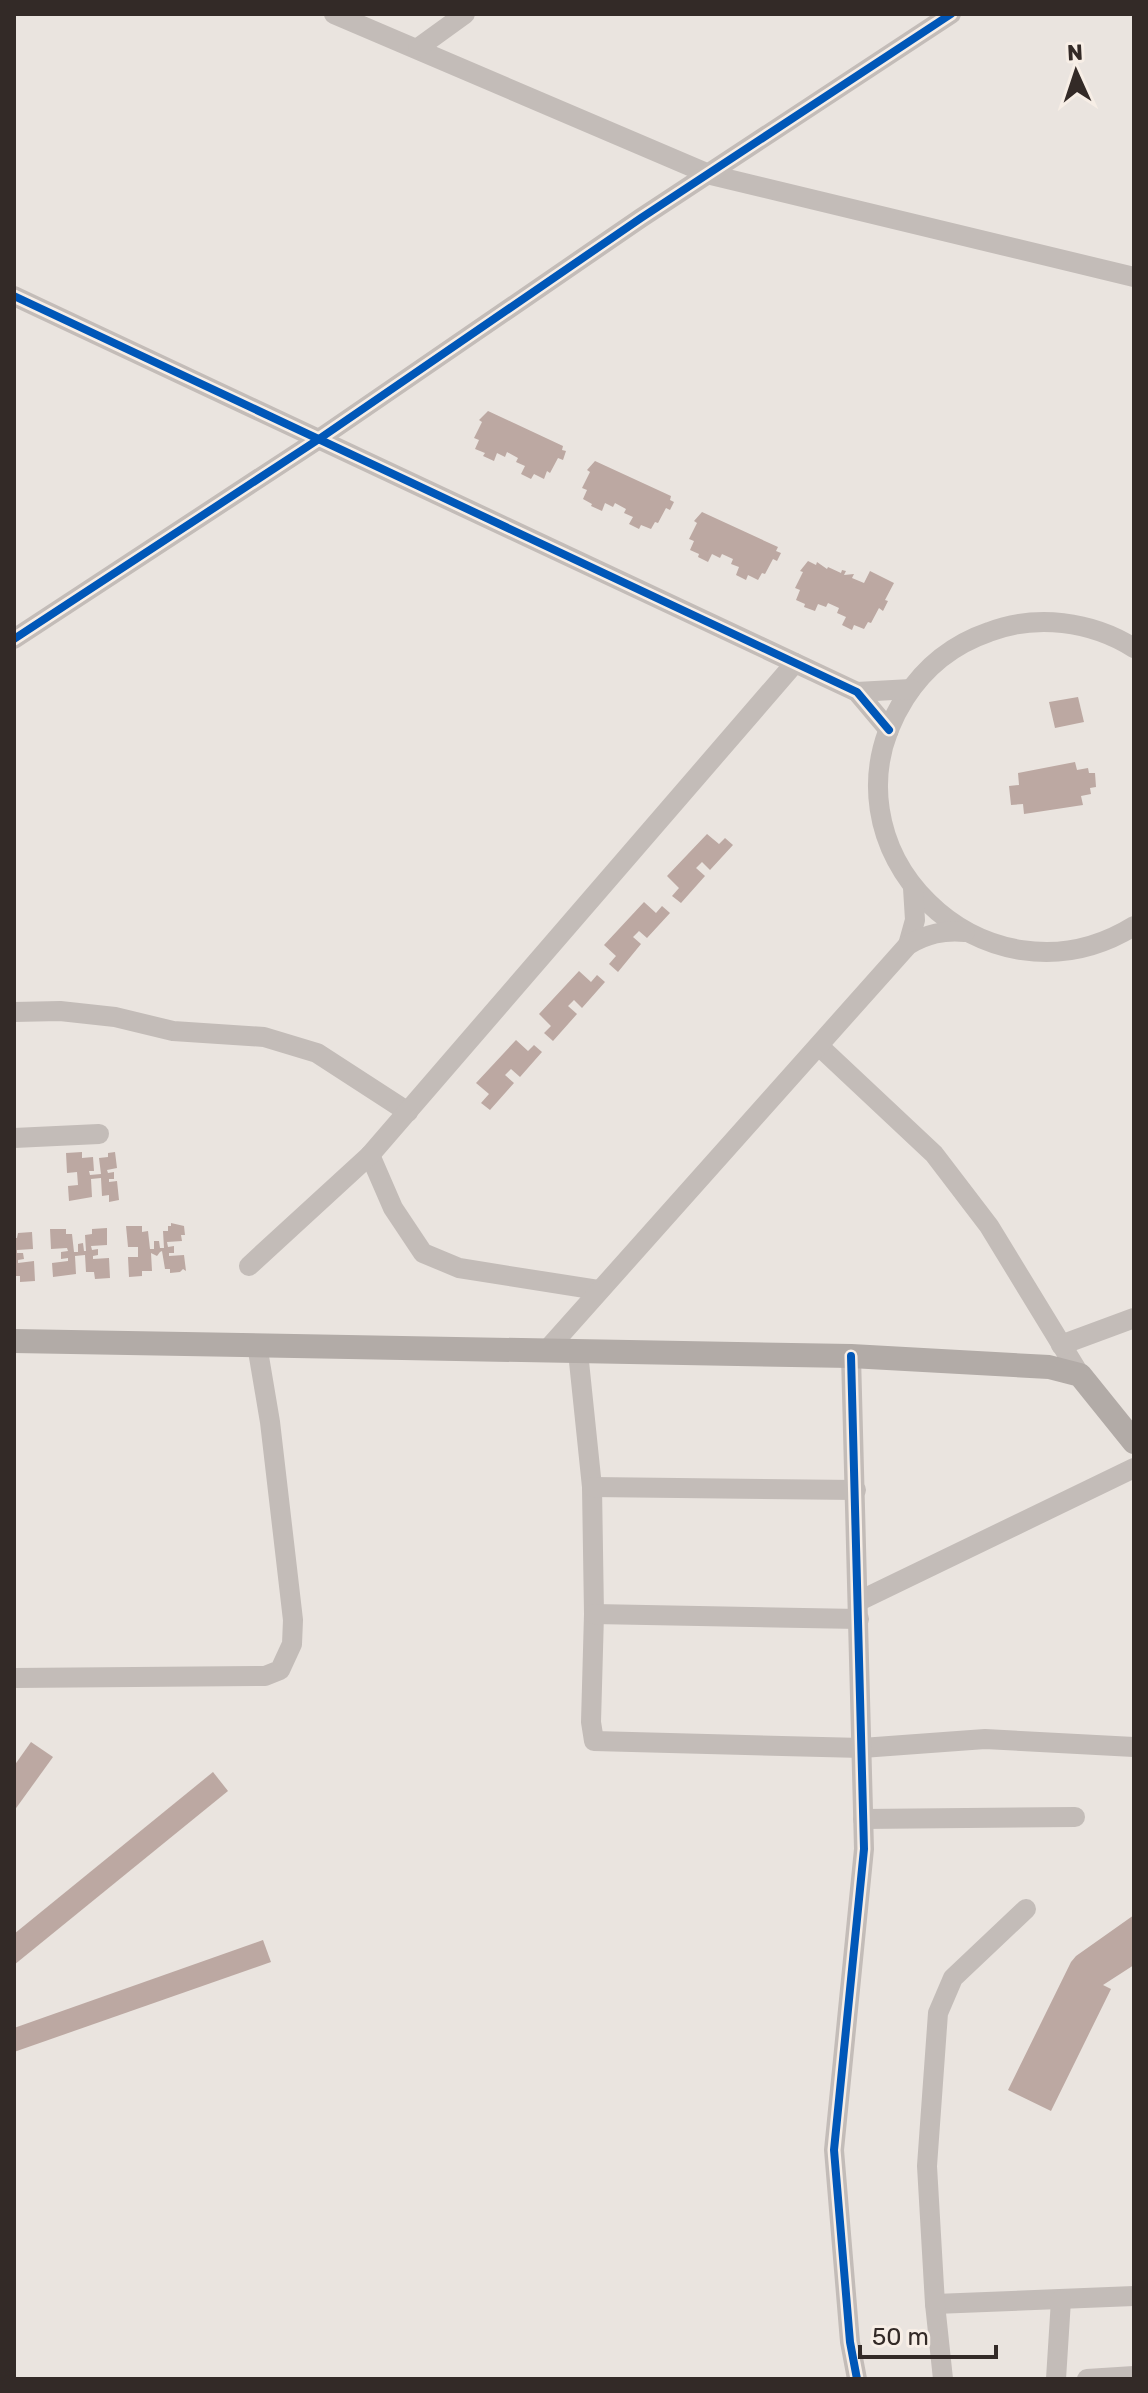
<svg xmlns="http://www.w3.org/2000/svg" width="1148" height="2393" viewBox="0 0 1148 2393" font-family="Rubik,sans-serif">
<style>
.building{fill:#bca8a2}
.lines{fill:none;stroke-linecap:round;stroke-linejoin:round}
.minor{stroke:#c3bcb8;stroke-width:20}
.major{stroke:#b2aba7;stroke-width:24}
.cycleway-casing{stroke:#f7eee6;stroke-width:13}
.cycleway{stroke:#0057b8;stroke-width:8}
</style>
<rect width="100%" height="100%" fill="#eae4df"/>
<g class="building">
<polygon points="488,411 563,446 562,450 566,451 563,460 558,458 550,473 547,471 544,479 534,474 531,479 521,474 525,466 516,462 518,458 507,452 505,457 497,453 494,461 483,456 485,453 475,449 479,440 474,438 482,422 479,420"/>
<polygon points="595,461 671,496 670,500 674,502 670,510 666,508 658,523 655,522 651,529 641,525 639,529 629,524 633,517 624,513 626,509 615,503 613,507 605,503 602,511 591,506 592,504 583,499 587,490 582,488 590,472 587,470"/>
<polygon points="702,512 778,547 776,551 781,553 777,561 773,559 765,574 762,573 758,580 748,575 746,580 736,575 739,567 731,564 733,559 722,554 720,558 712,554 708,562 698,557 699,554 690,550 694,541 689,539 697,523 694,521"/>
<polygon points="808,561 816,565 817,562 827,569 828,567 841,573 842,570 846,571 844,575 854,574 852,578 864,583 870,571 894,583 885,600 888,601 883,611 879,608 871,623 868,622 864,629 854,625 852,630 842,625 846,617 837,613 839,608 828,603 826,607 818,604 815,611 804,607 805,604 796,600 800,590 795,588 803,572 800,571"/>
<polygon points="1078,697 1084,722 1055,728 1049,702"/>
<polygon points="1075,762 1077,770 1088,768 1089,773 1095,773 1096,787 1090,788 1091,794 1081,796 1083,805 1024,814 1023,804 1011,805 1009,786 1019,785 1018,773"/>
<polygon points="707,834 719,844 725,838 733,845 710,870 702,862 696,868 705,876 681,903 672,896 679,888 667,876"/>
<polygon points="644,902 656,913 662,906 670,913 647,938 639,931 633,937 641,944 618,972 609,964 616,956 604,945"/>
<polygon points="579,971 591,982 597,975 605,982 582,1008 574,1000 568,1006 577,1014 553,1041 544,1033 551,1026 539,1014"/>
<polygon points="516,1040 528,1051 534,1045 542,1052 520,1077 511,1069 505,1075 514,1083 490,1110 481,1103 489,1094 476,1083"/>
<polygon points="82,1152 82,1158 93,1157 94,1171 89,1171 90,1175 101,1174 99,1158 108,1157 108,1153 115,1152 117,1168 107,1170 108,1173 114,1172 114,1179 109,1179 109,1182 117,1181 119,1200 109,1202 109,1195 102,1196 101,1178 91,1179 92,1197 69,1201 68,1186 78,1185 77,1172 67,1173 66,1153"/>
<polygon points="171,1223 184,1226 185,1235 181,1235 182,1241 167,1242 168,1247 174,1246 174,1253 169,1253 169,1256 184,1255 186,1271 183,1269 180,1272 170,1273 170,1269 165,1269 162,1251 160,1252 157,1256 151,1253 152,1271 142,1271 142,1276 129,1277 128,1257 138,1257 138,1247 128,1247 126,1226 142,1226 142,1232 148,1231 150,1249 154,1249 154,1241 159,1241 160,1248 164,1248 163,1231 168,1231 168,1226 171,1226"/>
<polygon points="107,1228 107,1245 91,1246 92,1250 98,1249 98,1255 93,1256 93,1259 109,1258 110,1278 95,1279 94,1272 86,1272 85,1255 75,1256 76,1274 53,1277 52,1263 68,1261 68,1258 61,1259 61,1252 68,1251 67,1248 51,1249 50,1229 66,1229 66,1234 72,1234 74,1252 78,1252 78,1244 83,1243 84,1251 86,1251 85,1235 92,1234 92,1229"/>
<polygon points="32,1232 33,1249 17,1250 17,1253 23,1253 24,1259 18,1260 18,1263 34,1261 35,1281 20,1282 20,1276 14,1276 14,1238 17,1238 18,1233"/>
<polygon points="31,1742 53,1757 14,1811 14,1766"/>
<polygon points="213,1772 228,1791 14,1965 14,1934"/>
<polygon points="1134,1915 1134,1965 1103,1985 1111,1989 1051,2111 1008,2090 1071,1962 1076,1956"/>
<polygon points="263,1940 271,1962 14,2052 14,2028"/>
</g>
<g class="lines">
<g class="minor">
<polyline points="334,14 711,175 1134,277"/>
<polyline points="418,48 465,14"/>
<polyline points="14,296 857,692 889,730"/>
<polyline points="14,639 319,439 641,218 951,14"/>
<path d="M1134,648c-43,-27 -98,-34 -145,-16 -35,12 -64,35 -84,66 -95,149 80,320 229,228"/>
<polyline points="857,692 911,689"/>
<polyline points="908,945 915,920 913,888"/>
<polyline points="14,1012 60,1011 115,1017 173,1031 264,1037 317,1053 408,1112"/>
<polyline points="820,1047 934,1154 989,1226 1080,1375"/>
<polyline points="14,1138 99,1134"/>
<polyline points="370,1155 393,1208 423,1253 459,1268 598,1290"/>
<polyline points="249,1266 370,1155 795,663"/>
<polyline points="1061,1345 1134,1318"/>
<path d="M546,1351l362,-406c19,-11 35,-15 57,-13"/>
<polyline points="578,1352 592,1487 594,1614 591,1722 594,1741 862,1748 985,1739 1134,1747"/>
<polyline points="851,1356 864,1849 834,2150 850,2342 857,2379"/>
<polyline points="592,1487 856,1490"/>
<polyline points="859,1601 1134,1468"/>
<polyline points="594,1614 859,1619"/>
<polyline points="14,1678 265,1676 280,1670 292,1644 293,1620 270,1422 257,1345"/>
<polyline points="863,1819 1075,1817"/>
<polyline points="935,2304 1134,2296"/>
<polyline points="943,2379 935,2304 927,2166 938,2013 953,1978 1026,1909"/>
<polyline points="1056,2379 1061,2300"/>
<polyline points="1087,2379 1134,2376"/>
</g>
<polyline class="major" points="14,1341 851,1356 1049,1367 1080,1375 1134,1442"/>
<defs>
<g id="cycleway">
<polyline points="14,296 857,692 889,730"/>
<polyline points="14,639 319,439 641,218 951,14"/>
<polyline points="851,1356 864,1849 834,2150 850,2342 857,2379"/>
</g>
</defs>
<use href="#cycleway" class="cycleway-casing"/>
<use href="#cycleway" class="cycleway"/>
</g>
<rect width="1148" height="2393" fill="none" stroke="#332a27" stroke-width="32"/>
<g transform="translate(1076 72) rotate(357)" stroke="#f7eee6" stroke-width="6" paint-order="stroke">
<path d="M0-6L14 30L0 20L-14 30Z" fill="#332a27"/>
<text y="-12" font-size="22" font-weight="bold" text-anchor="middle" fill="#332a27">N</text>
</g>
<path d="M860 2345v12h136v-12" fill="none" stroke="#332a27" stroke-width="4"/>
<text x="872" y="2345" font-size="24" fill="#332a27" stroke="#f7eee6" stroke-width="6" paint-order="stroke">50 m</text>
</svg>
